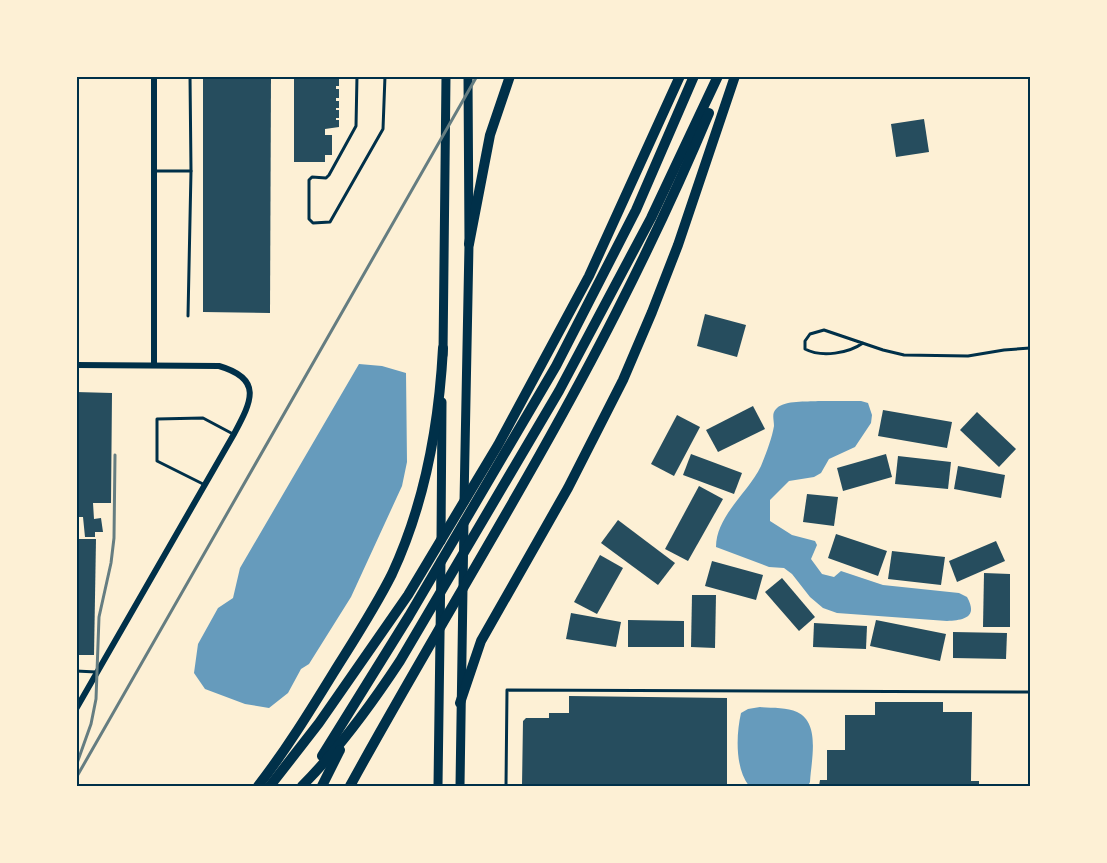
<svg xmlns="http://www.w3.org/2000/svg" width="1107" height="863" viewBox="0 0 1107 863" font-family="'Crimson Pro',serif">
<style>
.water{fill:#669bbc}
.building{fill:#264d5e}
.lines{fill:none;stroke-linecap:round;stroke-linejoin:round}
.service{stroke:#003049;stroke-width:3}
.minor{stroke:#003049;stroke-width:6}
.primary{stroke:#003049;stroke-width:9}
.motorway{stroke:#003049;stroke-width:10}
.rail{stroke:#657d81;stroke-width:3}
.neatline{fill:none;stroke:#003049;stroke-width:2}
</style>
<rect width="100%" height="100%" fill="#fdf0d5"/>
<g class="water">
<polygon points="359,364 382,366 406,373 407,462 402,486 351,597 309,664 301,669 288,693 269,708 245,704 205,689 194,673 198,644 218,608 233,598 240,568"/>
<path d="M818,401h43l7,2 4,12 -1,8 -16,24 -26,12 -8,14 -7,4 -25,4 -19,19v21l22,14 23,6 2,4 -6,14 11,15 12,3 7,-6 42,14 76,8 8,4c11,20 -2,23 -20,24l-110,-8 -14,-5 -13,-11 -18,-23 -8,-6 -15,-1 -53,-20c0,-31 32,-54 45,-81 5,-12 11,-28 13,-40 0,-7 -3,-13 3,-18 9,-8 29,-6 41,-7z"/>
<path d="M760,707c11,1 27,0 37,5 24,11 14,49 13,70l-2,4h-59c-14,-18 -13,-51 -8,-73l7,-4z"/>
</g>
<g class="building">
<polygon points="203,76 271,76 270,313 203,312"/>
<polygon points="294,76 336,76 336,79 339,79 339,86 336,86 336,89 339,89 339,98 336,98 336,101 339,101 339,108 336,108 336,110 339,110 339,118 336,118 336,120 339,120 339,127 325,129 325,135 332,135 332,155 325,155 325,162 294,162"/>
<polygon points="924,119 929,152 896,157 891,124"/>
<polygon points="705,314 746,325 737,357 697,346"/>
<polygon points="76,392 112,393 111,503 93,503 94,519 101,518 103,532 95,532 95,537 85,537 83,517 76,517"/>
<polygon points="753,406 765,429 718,452 706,430"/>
<polygon points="883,410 952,422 947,448 878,436"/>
<polygon points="977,412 1016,449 999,467 960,430"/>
<polygon points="677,415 700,427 674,476 651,464"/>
<polygon points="691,454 742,473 734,494 683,475"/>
<polygon points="886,454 892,477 843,491 837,468"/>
<polygon points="898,456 951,462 948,489 895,484"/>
<polygon points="958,466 1005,475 1001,498 954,489"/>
<polygon points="699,486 723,499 688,561 665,549"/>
<polygon points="807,494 838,497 834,526 803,522"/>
<polygon points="618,520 675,563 658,585 601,543"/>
<polygon points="836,534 887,551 878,576 828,558"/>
<polygon points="76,539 96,539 94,655 76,655"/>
<polygon points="996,541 1005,561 957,582 949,561"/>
<polygon points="892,551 945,557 941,585 888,579"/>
<polygon points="600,555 623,568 597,614 574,602"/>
<polygon points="712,561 763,575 756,600 705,586"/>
<polygon points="984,573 1010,574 1010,627 983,627"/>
<polygon points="782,578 815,617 799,631 765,592"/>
<polygon points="692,595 716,595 715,648 691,647"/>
<polygon points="571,613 621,622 616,647 566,639"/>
<polygon points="628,620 684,621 684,647 628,647"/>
<polygon points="876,620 946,634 940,661 870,646"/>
<polygon points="814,623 867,626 866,649 813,647"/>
<polygon points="953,632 1007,633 1006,659 953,658"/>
<polygon points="569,696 727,698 727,786 522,786 523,721 526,718 549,718 549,713 569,713"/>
<polygon points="875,702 943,702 943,712 972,712 971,781 979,781 979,786 819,786 820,780 827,780 827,750 845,750 845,715 875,715"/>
</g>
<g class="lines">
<g class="service">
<polyline points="190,76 191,171"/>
<polyline points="357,76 356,126 329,175 326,178 312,177 309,180 309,219 313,223 330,222 383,129 385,76"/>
<polyline points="155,171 191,171 188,316"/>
<path d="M863,343c-14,10 -41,15 -58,6v-8l5,-7 14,-4 59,20 21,5 64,1 36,-6 26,-2"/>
<polyline points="205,485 157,461 157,419 203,418 233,434"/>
<polyline points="76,671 96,672"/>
<polyline points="506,786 507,690 1030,692"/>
</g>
<g class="minor">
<path d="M76,365l143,1c45,13 32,36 15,68l-158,275"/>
<polyline points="154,365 154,76"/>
</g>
<g class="primary">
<polyline points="443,355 446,76"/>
<polyline points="464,502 469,244 468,76"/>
<polyline points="441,541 442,402"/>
<polyline points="438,786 441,561"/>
<polyline points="460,786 464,522"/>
</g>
<g class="motorway">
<polyline points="469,244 490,135 510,76"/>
<polyline points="460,703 481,641 568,488 623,380 652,312 678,245 735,76"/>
<polyline points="322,756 409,616 556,366 636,210 694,76"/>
<path d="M258,786c28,-36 52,-75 76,-114 20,-32 41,-64 58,-98 33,-71 47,-149 51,-226"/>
<polyline points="270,786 319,723 408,595 498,445 589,276 680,76"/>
<path d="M302,786c37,-37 69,-81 98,-125l159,-270 92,-173 67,-142"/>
<polyline points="322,786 340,750"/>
<path d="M350,786c87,-159 185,-313 267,-475 33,-65 64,-131 92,-198"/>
</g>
<g class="rail">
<polyline points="76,766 91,724 96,699 99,617 111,563 114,538 115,455"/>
<polyline points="76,778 477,76"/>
</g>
</g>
<rect width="1107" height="863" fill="none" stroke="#fdf0d5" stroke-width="156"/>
<rect x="78" y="78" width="951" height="707" class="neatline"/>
</svg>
